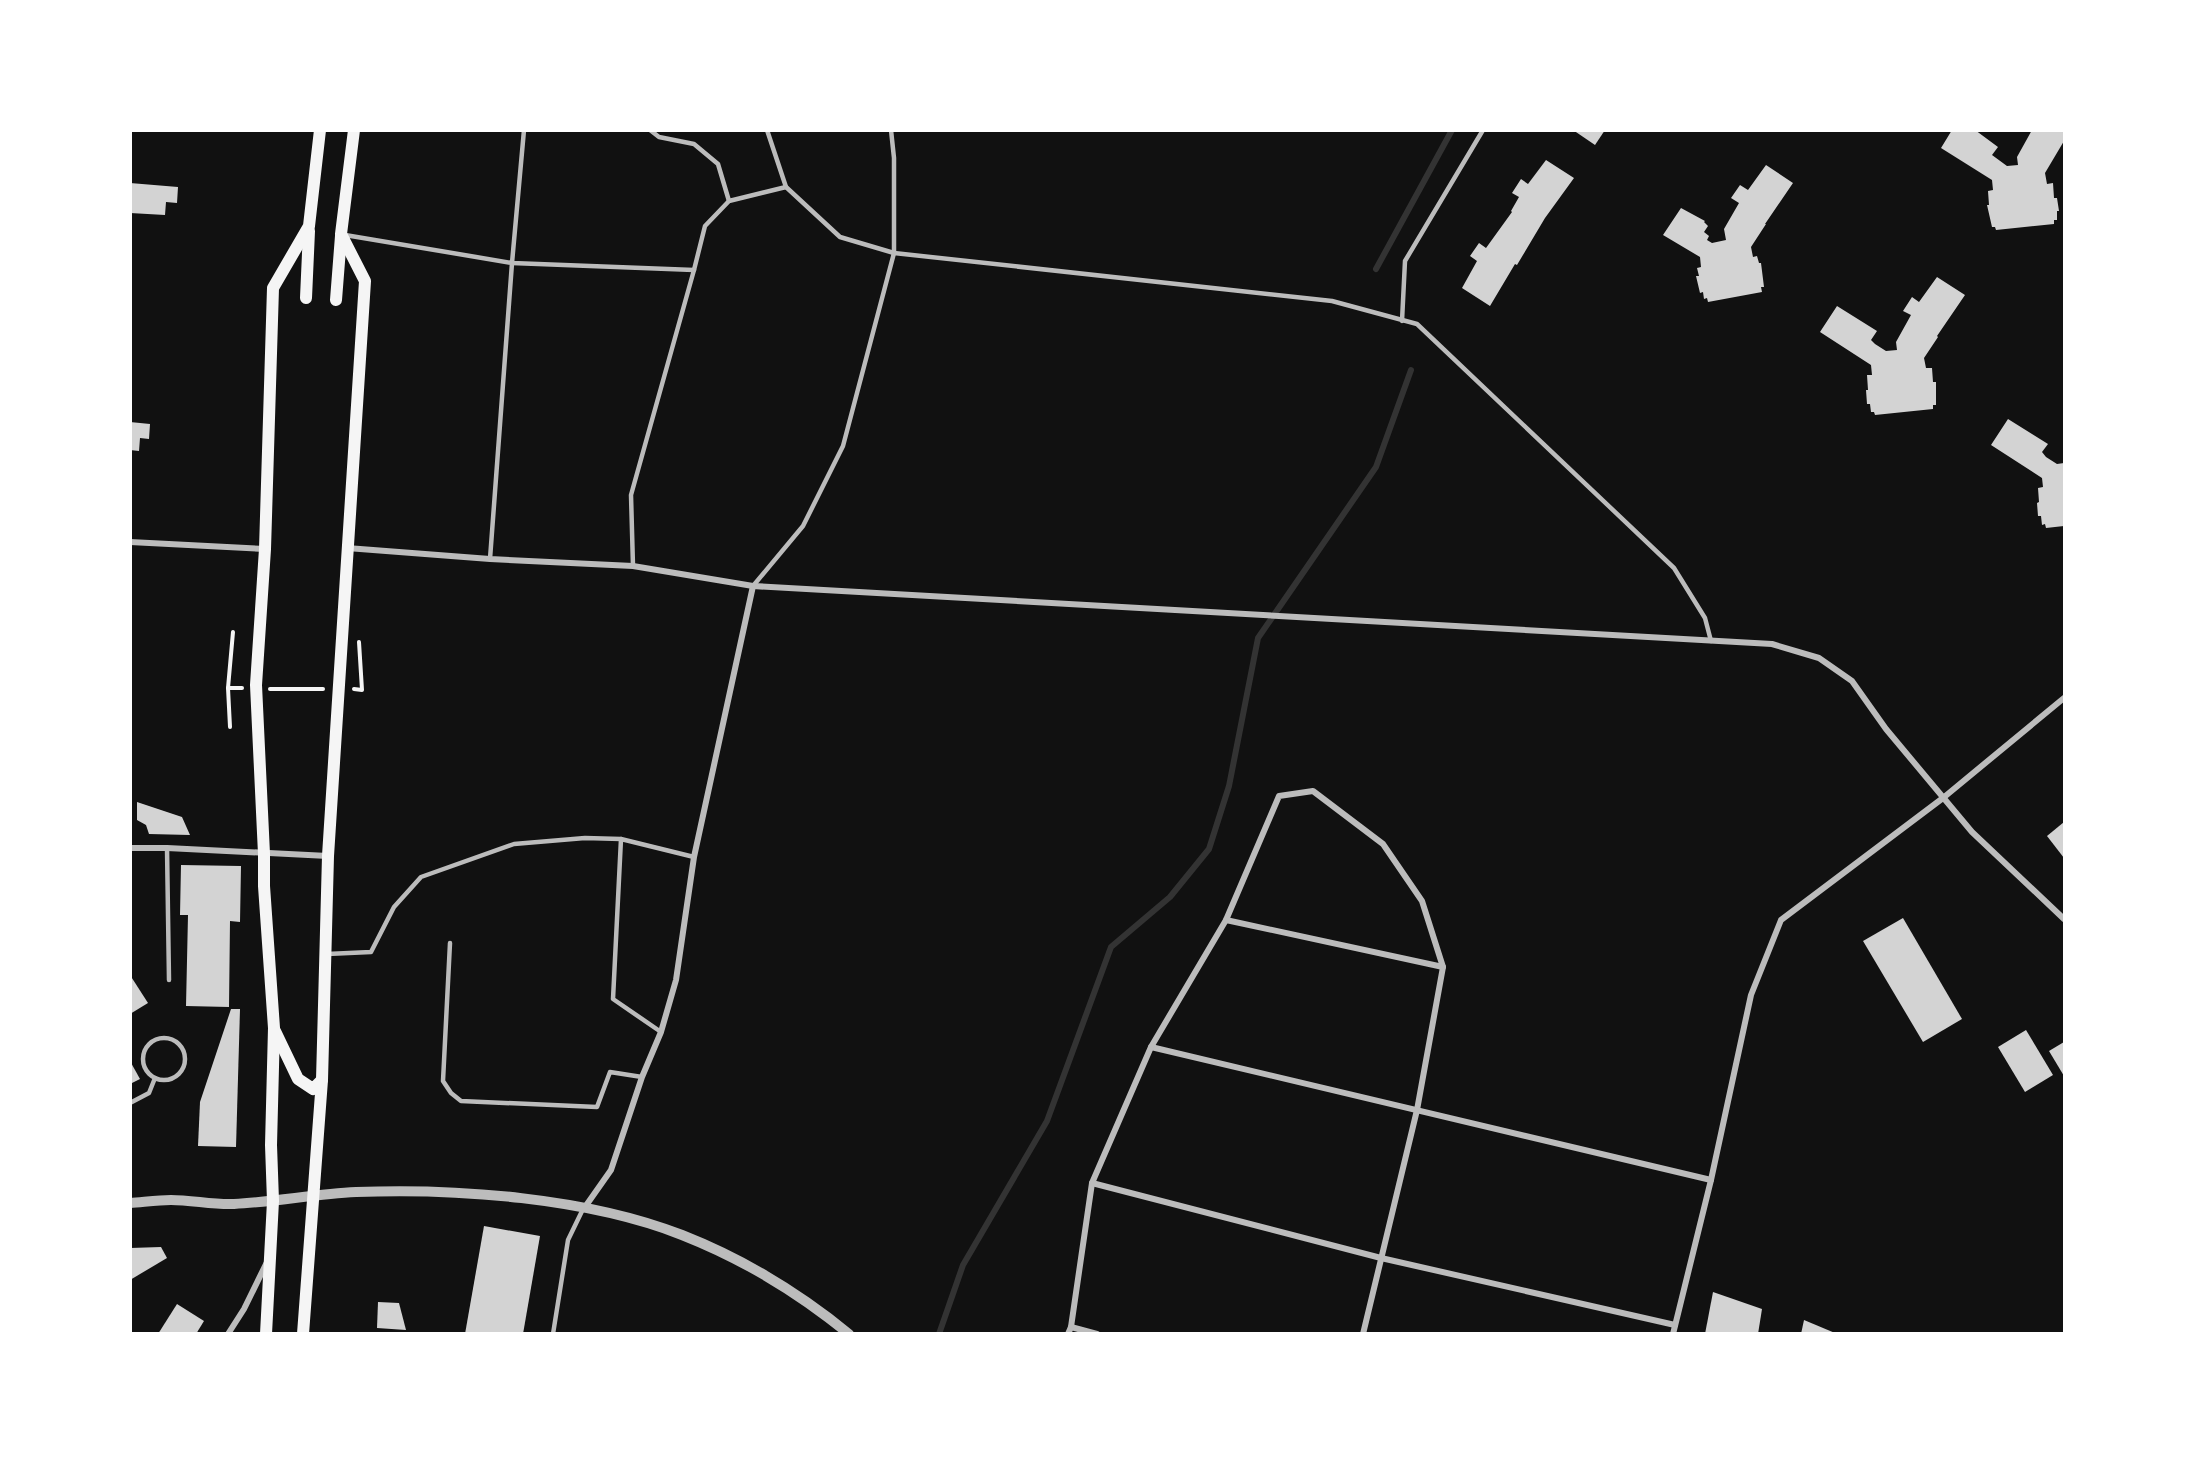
<svg xmlns="http://www.w3.org/2000/svg" width="2195" height="1464" viewBox="0 0 2195 1464" font-family="Poppins,sans-serif">
<style>
.lines{fill:none;stroke-linecap:round;stroke-linejoin:round}
.stream{stroke:#333;stroke-width:6}
.building{fill:#d3d3d3}
.path{stroke:#f5f5f5;stroke-width:4}
.service{stroke:#bcbcbc;stroke-width:4.5}
.minor{stroke:#bcbcbc;stroke-width:6}
.tertiary{stroke:#bcbcbc;stroke-width:10}
.secondary{stroke:#f5f5f5;stroke-width:12}
</style>
<rect width="100%" height="100%" fill="#111"/>
<g class="lines">
<g class="stream">
<polyline points="1376,269 1452,130"/>
<polyline points="939,1334 963,1265 1047,1121 1111,947 1170,897 1209,849 1229,786 1258,638 1376,467 1411,370"/>
</g>
</g>
<g class="building">
<polygon points="1573,130 1605,130 1595,145"/>
<polygon points="1952,130 1975,130 1998,147 1992,155 2007,166 2018,165 2017,157 2032,130 2064,130 2064,141 2045,173 2047,184 2053,183 2054,198 2057,198 2059,211 2057,211 2057,220 2054,220 2054,224 1996,230 1995,227 1992,227 1987,205 1989,205 1988,191 1993,190 1992,180 1941,148"/>
<polygon points="1546,160 1574,178 1545,218 1517,265 1515,264 1490,306 1462,288 1477,261 1470,256 1479,243 1486,248 1512,212 1511,211 1519,197 1512,193 1521,179 1528,184"/>
<polygon points="1766,165 1793,183 1765,224 1766,224 1751,247 1753,257 1757,256 1759,263 1761,263 1764,287 1761,287 1762,292 1708,302 1707,298 1704,299 1703,292 1700,293 1696,276 1699,276 1697,268 1701,267 1700,257 1663,235 1681,208 1705,221 1704,222 1708,226 1704,232 1709,236 1707,240 1712,243 1726,240 1724,229 1739,203 1731,198 1740,185 1748,190"/>
<polygon points="130,183 178,187 177,203 166,202 165,215 130,213"/>
<polygon points="1937,277 1965,295 1937,336 1938,337 1924,358 1926,368 1932,368 1933,382 1936,382 1936,405 1933,405 1933,409 1875,415 1874,412 1871,412 1870,404 1867,404 1866,390 1868,390 1867,375 1872,375 1871,365 1820,332 1837,306 1877,331 1871,340 1875,344 1886,351 1897,350 1896,342 1911,315 1903,311 1912,297 1919,302"/>
<polygon points="2008,419 2048,444 2042,452 2046,457 2057,464 2064,463 2064,526 2046,528 2045,524 2042,525 2041,516 2038,516 2037,503 2039,502 2038,488 2043,487 2042,478 1991,445"/>
<polygon points="130,422 150,424 149,439 140,438 139,451 130,450"/>
<polygon points="137,802 182,817 190,835 149,834 146,825 137,820"/>
<polygon points="2064,822 2064,858 2047,836"/>
<polygon points="181,865 241,866 240,922 230,921 229,1007 186,1006 188,915 180,915"/>
<polygon points="1903,918 1962,1019 1923,1042 1863,941"/>
<polygon points="130,975 148,1003 130,1014"/>
<polygon points="231,1009 240,1009 236,1147 198,1146 200,1102"/>
<polygon points="2026,1030 2053,1075 2025,1092 1998,1047"/>
<polygon points="2064,1042 2064,1076 2049,1051"/>
<polygon points="130,1061 140,1079 130,1084"/>
<polygon points="484,1226 540,1236 523,1334 465,1334"/>
<polygon points="161,1247 167,1258 130,1280 130,1248"/>
<polygon points="1713,1292 1762,1309 1758,1334 1705,1334"/>
<polygon points="378,1302 399,1303 406,1330 377,1328"/>
<polygon points="177,1304 204,1321 196,1334 158,1334"/>
<polygon points="1804,1320 1835,1333 1835,1334 1801,1334"/>
</g>
<g class="lines">
<g class="path">
<polyline points="228,688 242,688"/>
<polyline points="270,689 323,689"/>
<polyline points="354,689 362,690 359,642"/>
<polyline points="230,727 228,688 233,632"/>
</g>
<g class="service">
<polyline points="650,130 659,137 694,144 718,164 729,201"/>
<polyline points="767,130 786,187"/>
<polyline points="345,235 512,263 694,270 705,226 729,201 786,187 840,237 894,253 1332,301 1417,324 1674,568 1705,618 1711,641"/>
<polyline points="1402,321 1405,261 1483,130"/>
<polyline points="490,559 512,263 524,130"/>
<polyline points="633,566 631,495 694,270"/>
<polyline points="753,586 803,526 843,446 894,253 894,158 891,130"/>
<polyline points="621,839 613,999 661,1032"/>
<polyline points="167,848 169,980"/>
<polyline points="450,943 443,1081 451,1093 461,1101 597,1107 610,1072 642,1077"/>
<polyline points="327,954 371,952 394,907 421,877 514,844 585,838 621,839 694,857"/>
<circle cx="164" cy="1059" r="21"/>
<polyline points="130,1103 149,1093 155,1078"/>
<polyline points="553,1334 568,1240 583,1209"/>
</g>
<g class="minor">
<polyline points="130,542 265,549"/>
<polyline points="347,548 490,559 633,566 753,586 1772,644 1819,658 1852,681 1886,729 1972,832 2064,919"/>
<polyline points="130,848 167,848 328,856"/>
<polyline points="1226,920 1443,967"/>
<polyline points="1151,1047 1711,1180"/>
<polyline points="1092,1183 1381,1258 1675,1325"/>
<polyline points="585,1207 611,1170 642,1077 661,1032 676,980 694,857 753,586"/>
<polyline points="1071,1327 1097,1334"/>
<polyline points="228,1334 244,1309 267,1262"/>
<polyline points="1068,1334 1071,1327 1092,1183 1151,1047 1226,920 1279,796 1313,791 1383,844 1422,901 1443,967 1417,1110 1363,1334"/>
<polyline points="1673,1334 1711,1180 1751,995 1781,920 1943,798 2064,698"/>
</g>
<path class="tertiary" d="M130,1203c14,-1 28,-3 41,-3 21,0 42,5 63,4 41,-2 81,-10 122,-12 101,-4 232,6 326,43 61,24 117,58 167,99"/>
<g class="secondary">
<polyline points="306,298 309,231"/>
<polyline points="336,300 341,236"/>
<polyline points="275,1031 298,1079 313,1089 322,1080"/>
<polyline points="266,1334 273,1201 271,1145 274,1028 264,886 264,854 256,685 265,549 273,288 309,226 320,130"/>
<polyline points="303,1334 322,1080 328,856 365,281 341,234 354,130"/>
</g>
</g>
<rect width="2195" height="1464" fill="none" stroke="#ffffff" stroke-width="264"/>
</svg>
